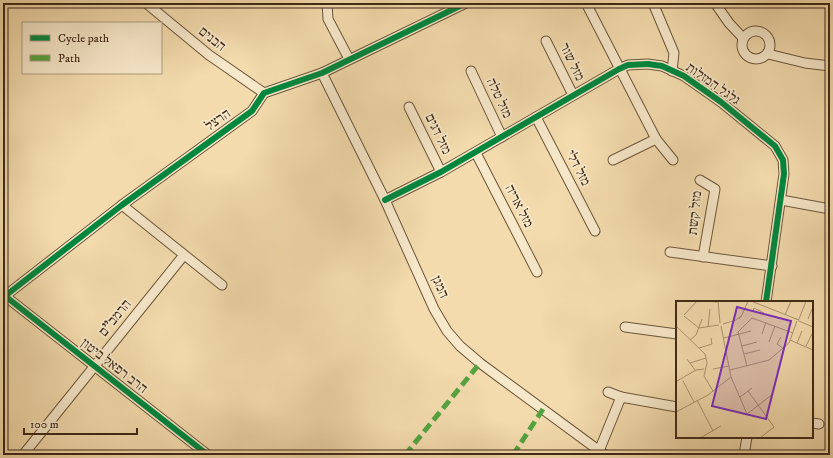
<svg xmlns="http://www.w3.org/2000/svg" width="833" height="458" viewBox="0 0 833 458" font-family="'IM FELL DW Pica','Frank Ruhl Libre',serif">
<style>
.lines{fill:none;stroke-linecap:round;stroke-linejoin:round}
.street-casing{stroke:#6c563b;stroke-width:11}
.street{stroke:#f7e8ca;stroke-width:9}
.quiet{stroke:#54a340;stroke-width:5;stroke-dasharray:10 5;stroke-linecap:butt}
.cycleway-casing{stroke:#f7e8ca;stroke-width:8}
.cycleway{stroke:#00873e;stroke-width:6}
.labels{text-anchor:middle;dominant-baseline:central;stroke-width:3.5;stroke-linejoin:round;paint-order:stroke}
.street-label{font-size:14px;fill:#3f2915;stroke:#f7e8ca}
.inset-road{fill:none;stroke:#ab9470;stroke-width:1}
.view{fill:#7b2cbf;fill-opacity:0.15;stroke:#7b2cbf;stroke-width:2}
.inset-edge{fill:none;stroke:#3f2915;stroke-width:2}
</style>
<rect width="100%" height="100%" fill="#f3dbad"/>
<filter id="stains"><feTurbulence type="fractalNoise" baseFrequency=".005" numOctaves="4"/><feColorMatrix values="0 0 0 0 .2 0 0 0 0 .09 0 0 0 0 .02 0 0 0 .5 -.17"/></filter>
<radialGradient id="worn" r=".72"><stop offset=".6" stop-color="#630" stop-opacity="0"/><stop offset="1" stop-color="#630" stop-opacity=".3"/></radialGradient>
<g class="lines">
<defs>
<g id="street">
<polyline points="146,3 209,55 264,93"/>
<polyline points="327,3 328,19 349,59"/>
<polyline points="586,3 656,139 673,160"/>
<polyline points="653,3 674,53 672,71"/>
<polyline points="715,3 729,23 743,38"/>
<circle cx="756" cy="45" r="14"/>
<polyline points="546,41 573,95"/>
<polyline points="768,54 805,63 830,66"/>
<polyline points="471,71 502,137"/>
<polyline points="322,73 385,200 434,309 447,331 460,346 480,363 605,455"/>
<polyline points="409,107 441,172"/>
<polyline points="536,117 595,231"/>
<polyline points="476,153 537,272"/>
<polyline points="613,160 656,139"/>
<polyline points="700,180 715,189 703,257"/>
<polyline points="385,200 441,172 619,69 628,65 648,64 662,66 684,76 721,102 775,146 783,160 784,174 766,302"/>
<polyline points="781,200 830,209"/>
<polyline points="122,205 222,285"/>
<polyline points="670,252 772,266"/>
<polyline points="625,327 677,334"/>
<polyline points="608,392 621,397"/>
<polyline points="812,423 819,424"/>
<polyline points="599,451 621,397 677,407"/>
<polyline points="23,455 184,255"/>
<polyline points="208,455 5,296 122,205 252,111 264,93 322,73 466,3"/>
<polyline points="744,455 747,437"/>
</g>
</defs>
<use href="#street" class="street-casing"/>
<use href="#street" class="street"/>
<g class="quiet">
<polyline points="405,455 480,363"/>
<polyline points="513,455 543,409"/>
</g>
<defs>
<g id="cycleway">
<polyline points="385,200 441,172 619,69 628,65 648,64 662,66 684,76 721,102 775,146 783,160 784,174 766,302"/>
<polyline points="208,455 5,296 122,205 252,111 264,93 322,73 466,3"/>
</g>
</defs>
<use href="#cycleway" class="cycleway-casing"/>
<use href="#cycleway" class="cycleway"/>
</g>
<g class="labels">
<g class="street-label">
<text transform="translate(212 39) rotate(38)">הבנים</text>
<text transform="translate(572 62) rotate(64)">מזל שור</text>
<text transform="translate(713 84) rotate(35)">גלגל המזלות</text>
<text transform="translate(499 98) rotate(65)">מזל טלה</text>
<text transform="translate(218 120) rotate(-35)">הרצל</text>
<text transform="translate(438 134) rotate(64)">מזל דגים</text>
<text transform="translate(578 168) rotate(63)">מזל דלי</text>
<text transform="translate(519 206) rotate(63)">מזל אריה</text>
<text transform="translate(695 213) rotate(-84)">מזל קשת</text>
<text transform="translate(440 287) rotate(66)">המגן</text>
<text transform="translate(115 318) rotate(-51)">הרמב"ם</text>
<text transform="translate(114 366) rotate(38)">הרב רפאל ביטון</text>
</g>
</g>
<g transform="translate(676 301)">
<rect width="137" height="137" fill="#f3dbad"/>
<path class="inset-road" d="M29,0l12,1M42,0l2,22M75,0l48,19 -3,-1M77,10l1,-3 10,5M8,14l13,-14M109,14l6,-14M8,15l15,12 20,-3M65,16l7,-16M123,18l7,-18M132,18l5,-12M123,20l14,6M47,23l13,-4 5,-4 -2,3M0,25l29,28 2,9 -3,13 9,15M45,25l10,51 16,37 26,-20M32,26l2,-18M86,33l4,-12M105,36l-4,7 6,4M48,37l27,-7M14,39l6,-5 6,-16M114,39l23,10M93,41l6,-16M121,42l5,-12M66,45l15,-4M130,45l7,-14M23,47l13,-4 -1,-6M68,53l16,-4M11,58l8,11M14,62l16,-5M71,65l-9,-34 14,-14 41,15M37,68l16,-3M54,69l39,-10 20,-17 8,-22M1,80l19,-11 8,-1M7,80l11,21M72,90l26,36 -14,11M64,96l12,-9M21,99l16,31M0,111l32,-17 23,-18M24,137l21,-12"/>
<path class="view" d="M61,6l54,14 -25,98 -54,-13z"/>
<rect width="137" height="137" class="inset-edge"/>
</g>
<rect width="833" height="458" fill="none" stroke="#f3dbad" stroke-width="16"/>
<rect x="4" y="4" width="825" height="450" fill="none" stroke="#3f2915" stroke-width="2"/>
<rect x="8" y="8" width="817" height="442" fill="none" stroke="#3f2915"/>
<rect x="22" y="22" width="140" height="52" fill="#f7e8ca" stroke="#ad9c82"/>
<rect x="30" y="35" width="20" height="6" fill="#00873e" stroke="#ad9c82"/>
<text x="58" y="42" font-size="12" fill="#3f2915">Cycle path</text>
<rect x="30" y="55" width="20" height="6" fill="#54a340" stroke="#ad9c82"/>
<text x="58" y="62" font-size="12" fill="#3f2915">Path</text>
<path d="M24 428v6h113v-6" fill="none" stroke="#3f2915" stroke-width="2"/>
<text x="30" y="428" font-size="12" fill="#3f2915" stroke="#f7e8ca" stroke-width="3" paint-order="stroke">100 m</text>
<rect width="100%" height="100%" filter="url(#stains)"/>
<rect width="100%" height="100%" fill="url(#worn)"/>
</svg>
